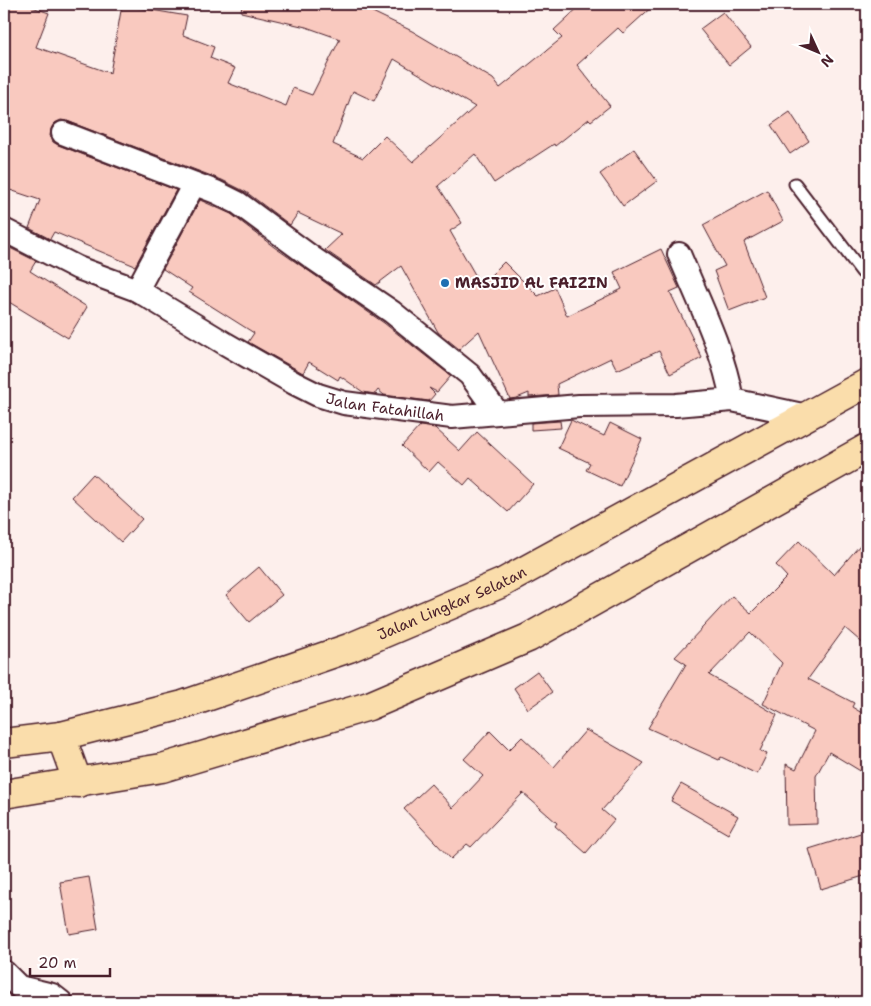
<svg xmlns="http://www.w3.org/2000/svg" width="871" height="1006" viewBox="0 0 871 1006" font-family="'Shantell Sans',sans-serif">
<style>
.building{fill:#f9c9bf;stroke:#4a1f2b;fill-rule:evenodd}
.lines{fill:none;stroke-linecap:round;stroke-linejoin:round}
.lane-casing{stroke:#4a1f2b;stroke-width:15}
.street-casing{stroke:#4a1f2b;stroke-width:26}
.highway-casing{stroke:#4a1f2b;stroke-width:31}
.lane{stroke:#fff;stroke-width:11}
.street{stroke:#fff;stroke-width:22}
.highway{stroke:#faddab;stroke-width:28}
.poi-dot{fill:#1f6fb2;stroke:#fff;stroke-width:2}
.labels{text-anchor:middle;dominant-baseline:central;stroke-width:4;stroke-linejoin:round;paint-order:stroke}
.poi-label{font-size:15px;font-weight:bold;fill:#4a1f2b;stroke:#fff;text-anchor:start}
.street-label{font-size:15px;fill:#4a1f2b;stroke:#fff}
</style>
<rect width="100%" height="100%" fill="#fdefec"/>
<filter id="ink" filterUnits="userSpaceOnUse"><feTurbulence type="fractalNoise" baseFrequency=".02" numOctaves="2"/><feDisplacementMap in="SourceGraphic" scale="10" xChannelSelector="R" yChannelSelector="G"/><feConvolveMatrix kernelMatrix="1 2 1 2 8 2 1 2 1" color-interpolation-filters="sRGB"/></filter>
<g filter="url(#ink)">
<g class="building">
<path d="M10,4h14l25,9 -13,34 74,26 12,-68 65,11 -4,19 31,12 -4,11 25,10 -7,15 58,23 7,-18 19,7 28,-56 -34,-12 -65,-15 1,-8h114l56,27 81,48 7,9 62,-50 -8,-8 28,-26h73l-32,29 -5,-5 -41,37 33,41 -19,15 -2,-2 -34,27 -1,-2 -60,39 -19,-29 -37,32 24,37 -12,8 31,54 23,-23 34,34 17,-8 12,28 55,-27 -8,-17 47,-23 18,39 -9,4 32,66 -32,16 -11,-23 -42,19 -6,-12 -54,26 1,11 -29,2v-4l-12,5 -7,1 -31,-68 -20,18 -21,-17 -37,-66 -25,19 -51,-35 17,-16 -44,-21 -8,12 -44,-33 -24,-12 -155,-59 -6,-1 -6,3 -4,6 -1,7 3,6 5,3 118,45 -41,76 -81,-34 -4,7 -21,-11 11,-28 -36,-12v-168zM394,59l81,48 -62,55 -28,-26 -22,22 -30,-14 20,-53 21,10z"/>
<polygon points="723,12 751,47 729,65 700,29"/>
<polygon points="790,112 809,141 790,154 771,125"/>
<polygon points="634,149 657,181 623,206 600,174"/>
<polygon points="767,190 783,221 744,242 765,297 729,311 714,271 725,266 703,225"/>
<polygon points="200,200 231,214 274,247 384,323 451,376 437,392 429,388 435,394 429,401 384,395 378,390 375,394 363,392 340,376 338,380 309,362 303,373 248,342 254,333 189,292 192,288 163,269"/>
<polygon points="4,245 36,261 30,271 87,307 68,338 4,299"/>
<polygon points="571,420 604,436 610,423 642,439 620,486 586,470 590,463 558,448"/>
<polygon points="560,421 561,428 531,430 531,423"/>
<polygon points="420,426 435,428 460,451 477,432 533,484 508,512 470,478 464,485 438,462 429,472 402,446"/>
<polygon points="93,474 142,519 121,542 72,497"/>
<polygon points="867,537 867,647 845,628 808,679 854,703 852,707 867,716 867,775 829,752 816,776 817,824 787,825 786,764 796,769 815,731 763,704 782,663 750,632 709,675 777,715 760,751 767,754 757,774 721,757 719,760 648,728 686,664 675,657 732,596 751,613 787,577 776,565 799,541 834,575"/>
<polygon points="259,567 282,595 249,622 226,595"/>
<polygon points="537,671 552,692 528,709 514,688"/>
<polygon points="586,730 644,763 602,810 614,820 586,853 555,826 557,823 523,793 471,847 467,844 451,859 404,809 431,784 453,808 483,776 464,759 490,731 509,750 522,737 554,767"/>
<polygon points="681,784 738,816 728,834 671,801"/>
<polygon points="867,831 867,875 821,889 809,849"/>
<polygon points="89,877 98,929 69,934 60,882"/>
</g>
<g class="lines">
<defs>
<polyline id="lane" points="795,184 862,272 867,275"/>
<g id="street">
<polyline points="63,133 216,192 238,203 314,259 392,312 470,375 497,412"/>
<path id="s1" d="M4,230l74,38 59,22 89,54 68,39 24,12 26,8 108,14 127,-11 97,-1 56,-5 75,16"/>
<path d="M679,254c20,48 44,95 53,146"/>
<polyline points="137,290 194,184"/>
<polyline points="4,972 19,987 52,995 61,1002"/>
</g>
<g id="highway">
<polyline points="61,736 78,783"/>
<path id="s2" d="M4,743l57,-7 122,-31 166,-57 153,-65 365,-200"/>
<polyline points="4,794 162,768 369,706 528,638 867,448"/>
</g>
</defs>
<use href="#lane" class="lane-casing"/>
<use href="#street" class="street-casing"/>
<use href="#highway" class="highway-casing"/>
<use href="#lane" class="lane"/>
<use href="#street" class="street"/>
<use href="#highway" class="highway"/>
</g>
</g>
<circle class="poi-dot" cx="445" cy="283" r="5"/>
<g class="labels">
<g class="poi-label">
<text x="455" y="283">MASJID AL FAIZIN</text>
</g>
<g class="street-label">
<text stroke="none"><textPath href="#s1" startOffset="424">Jalan Fatahillah</textPath></text>
<text stroke="none"><textPath href="#s2" startOffset="471">Jalan Lingkar Selatan</textPath></text>
</g>
</g>
<rect width="871" height="1006" fill="none" stroke="#fff" stroke-width="20"/>
<rect x="10" y="10" width="851" height="986" fill="none" stroke="#4a1f2b" stroke-width="2" filter="url(#ink)"/>
<g transform="translate(818 52) rotate(134)" stroke="#ffffff" stroke-width="4" paint-order="stroke">
<path d="M0-4L9 19L0 12L-9 19Z" fill="#4a1f2b"/>
<text y="-8" font-size="14" font-weight="bold" text-anchor="middle" fill="#4a1f2b">N</text>
</g>
<path d="M30 968v8h80v-8" fill="none" stroke="#4a1f2b" stroke-width="2.5"/>
<text x="38" y="968" font-size="15" fill="#4a1f2b" stroke="#ffffff" stroke-width="4" paint-order="stroke">20 m</text>
</svg>
